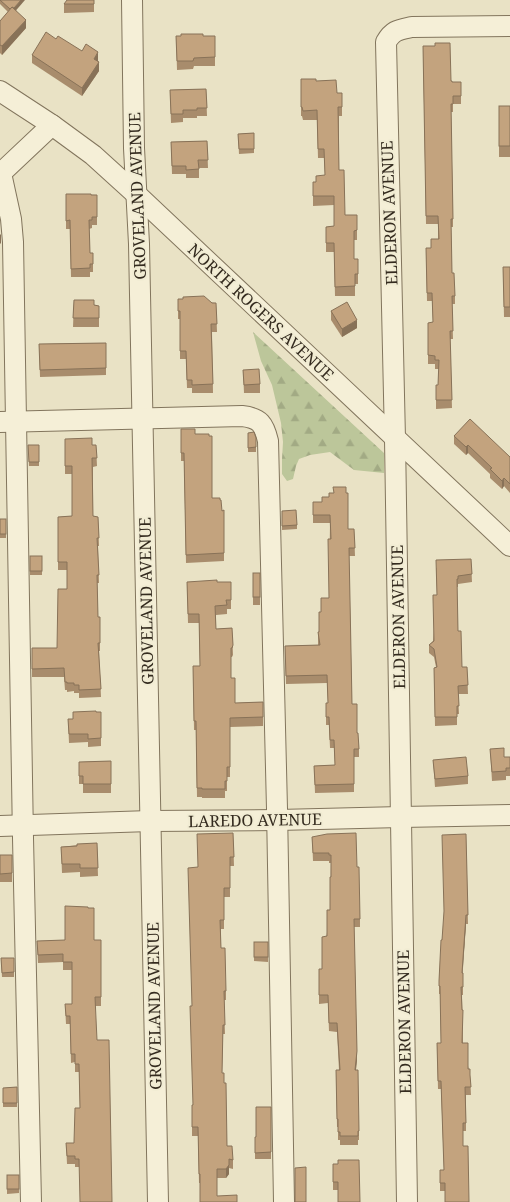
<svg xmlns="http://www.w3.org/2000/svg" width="510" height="1202" viewBox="0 0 510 1202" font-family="'Noto Serif',serif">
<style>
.forest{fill:url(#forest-firs)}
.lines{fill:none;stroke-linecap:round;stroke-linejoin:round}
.minor-casing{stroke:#82755d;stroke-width:22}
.minor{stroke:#f5efd7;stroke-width:20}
.wall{fill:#a88c6c}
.shaded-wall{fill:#887258}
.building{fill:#c3a37e;stroke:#887258}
.labels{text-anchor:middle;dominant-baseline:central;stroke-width:4;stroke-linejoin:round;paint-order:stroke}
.street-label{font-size:16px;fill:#342b1f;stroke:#f1ecd3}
</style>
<defs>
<pattern id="forest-firs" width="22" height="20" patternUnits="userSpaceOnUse" patternTransform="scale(1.25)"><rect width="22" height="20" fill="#bcc69a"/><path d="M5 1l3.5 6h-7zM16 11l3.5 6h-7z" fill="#a2aa84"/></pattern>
</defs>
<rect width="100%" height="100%" fill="#e9e2c5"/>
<polygon class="forest" points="253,332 384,453 384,473 354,470 330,452 310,455 299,459 296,466 293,479 287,481 282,474 282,459 283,442 281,423 272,385 261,361"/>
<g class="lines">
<defs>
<g id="minor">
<polyline points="132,0 134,148 139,244 158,1202"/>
<polyline points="0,91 52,125 93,155 136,194 510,546"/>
<polyline points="1,173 11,219 13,242 23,838 31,1202"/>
<polyline points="0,174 52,125"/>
<path d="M0,422l242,-6c18,2 22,8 26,25l9,368 7,393"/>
<polyline points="0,826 150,821 278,820 401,817 510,815"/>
<path d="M407,1202l-12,-763 -9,-397c7,-12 12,-12 26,-15l98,-1"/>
</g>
</defs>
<use href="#minor" class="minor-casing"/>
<use href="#minor" class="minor"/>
</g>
<g class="wall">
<polygon points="0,0 16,10 26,28 2,55 0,53 0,21 8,12 0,4"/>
<polygon points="94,0 94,12 64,13 64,4"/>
<polygon points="176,36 215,36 215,66 194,66 193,69 177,70"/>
<polygon points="56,39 98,61 99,71 82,96 32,63 32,55"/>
<polygon points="423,46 452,82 461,96 461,104 453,104 453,112 451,112 453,219 453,227 451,227 452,273 455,296 455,304 452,304 453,339 450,339 452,408 436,409 436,385 438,385 439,369 435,369 435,364 428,364 428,323 433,322 432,301 427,301 426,248 431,248 438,239 438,224 426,224"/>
<polygon points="301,79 316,81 337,93 342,93 342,116 339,116 339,170 345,215 357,215 357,240 354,240 354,259 358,259 358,284 355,284 355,296 335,296 334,252 326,252 326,227 334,226 334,205 313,206 313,182 316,182 325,175 324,158 318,158 317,120 303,120 302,116 301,116"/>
<polygon points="206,89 207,116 197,116 197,118 183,118 183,122 171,123 170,90"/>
<rect x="499" y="106" width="11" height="51"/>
<polygon points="254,133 254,153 239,154 238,134"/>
<polygon points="207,141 208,168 199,168 199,178 186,178 186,174 172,174 171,142"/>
<polygon points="66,194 97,195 97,225 92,225 92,228 89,229 90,253 93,264 93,272 90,272 90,277 71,277 70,229 66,229"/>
<polygon points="503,267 510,267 510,317 504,317"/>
<polygon points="178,299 216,303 217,332 212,332 213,393 192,393 192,388 187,388 186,359 180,359 180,319 178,319"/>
<polygon points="74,300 94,305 99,306 99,327 73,327"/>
<polygon points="331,311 357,328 342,337 331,320"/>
<polygon points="106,343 106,375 40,377 39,344"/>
<polygon points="243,370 260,384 260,393 244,393"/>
<polygon points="181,429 195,434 212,498 222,511 224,510 224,561 186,563 184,461 181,461"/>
<polygon points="248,433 256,438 256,452 248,452"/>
<polygon points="454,436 510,457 510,493 504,486 502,489 490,478 490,474 468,453 466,455 454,444"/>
<polygon points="65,439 92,445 96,445 97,466 93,467 93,516 98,517 99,546 98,546 99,583 97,583 98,617 100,617 100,651 99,651 101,697 79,698 79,693 74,693 74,691 67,692 67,690 65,690 64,677 32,677 32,648 57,648 67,589 67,570 58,570 58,517 72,516 72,474 65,474"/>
<polygon points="28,445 39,445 39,466 29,466"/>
<polygon points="346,493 348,529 354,529 355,556 349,556 352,704 357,733 359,749 359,757 354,757 354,792 315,793 314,766 335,765 334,748 330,748 329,725 326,725 326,703 328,703 327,683 286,684 285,646 318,645 318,632 319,632 321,612 329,598 330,523 313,523 313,502 322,502 329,497"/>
<polygon points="282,511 297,525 297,529 282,530"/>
<rect x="0" y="519" width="6" height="19"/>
<rect x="30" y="556" width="12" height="19"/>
<polygon points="471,559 472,582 458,584 458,587 457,587 458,631 462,667 467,667 468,694 458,694 459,714 457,714 457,725 435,726 434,668 436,667 434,657 429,653 429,645 433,641 437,595 436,568"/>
<polygon points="253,573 260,597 260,605 253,605"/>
<polygon points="187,582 231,582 231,609 227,609 227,614 216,615 216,629 232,628 233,655 232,657 231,657 231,678 235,703 263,702 263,726 230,727 230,777 227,777 227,791 225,791 225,798 202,798 202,797 197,797 196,730 194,730 193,666 200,666 199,623 188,623"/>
<polygon points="96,712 101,712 101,746 88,747 88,742 69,743 68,719 73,719"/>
<polygon points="490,749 504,757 510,757 510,776 506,776 506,780 492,781"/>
<polygon points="433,760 468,776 468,784 435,787"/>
<polygon points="111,761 111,793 83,793 83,784 79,784 79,762"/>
<polygon points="233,833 234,866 230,866 230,897 224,897 224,929 221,929 221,948 226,991 226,1000 224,1000 225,1034 223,1034 222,1073 224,1083 227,1146 233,1160 233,1169 229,1168 229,1174 226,1178 217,1178 200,1202 200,1183 199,1183 198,1136 192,1136 192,1105 193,1105 192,1006 198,867"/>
<polygon points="466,834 468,924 466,924 462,973 463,973 463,995 462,995 463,1043 470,1075 471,1095 466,1095 466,1131 463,1131 445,1191 440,1191 440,1170 444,1170 441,1089 438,1089 437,1043 441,1043 440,994 439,994 439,981 442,940"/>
<polygon points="312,837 357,867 360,919 360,927 354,927 357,1059 356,1070 359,1131 359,1140 358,1140 358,1145 340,1145 340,1140 338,1140 338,1127 337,1127 336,1070 339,1070 337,1032 329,1031 328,1003 319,1004 319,969 322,969 330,910 331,863 329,863 329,861 313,861"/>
<polygon points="97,843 98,876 80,877 80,872 62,873 61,847"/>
<rect x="0" y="855" width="12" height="27"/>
<polygon points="101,940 101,1006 95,1006 79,1167 75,1167 75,1164 67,1164 66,1143 74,1143 80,1108 79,1072 75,1072 75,1062 71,1063 70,1024 66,1024 65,1004 72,1004 72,970 63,970 63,962 38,963 37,941"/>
<polygon points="254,942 268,942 268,962 254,961"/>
<polygon points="1,958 14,958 14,977 2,977"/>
<polygon points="17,1087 17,1107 3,1107 3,1088"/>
<polygon points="271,1107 271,1159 255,1159 255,1137 256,1137"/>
<polygon points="333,1164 360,1202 338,1190 333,1190"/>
<polygon points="7,1175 19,1175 19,1193 7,1194"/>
</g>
<g class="shaded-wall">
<polygon points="21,0 25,0 12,15 12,10"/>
<polygon points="26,20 26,28 2,55 2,46"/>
<polygon points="98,52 98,61 94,67 94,59"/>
<polygon points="99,62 99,71 82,96 82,88"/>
<polygon points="1,234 1,243 0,244 0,235"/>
<polygon points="357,320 357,328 342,337 342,329"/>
<polygon points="468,445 468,453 466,455 466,447"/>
<polygon points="504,478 504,486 502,489 502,481"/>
<polygon points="466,915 466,924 462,982 462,973"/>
<polygon points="357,1051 357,1059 355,1078 355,1070"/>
<polygon points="229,1165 229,1174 226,1178 226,1169"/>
</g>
<g class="building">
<polygon points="0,0 21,0 14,8 12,7 10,9"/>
<polygon points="67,0 94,0 94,4 64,4"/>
<polygon points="12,7 26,20 2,46 0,45 0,21"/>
<polygon points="46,32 56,39 58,36 82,51 86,44 98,52 94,59 99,62 82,88 32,55"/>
<polygon points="181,34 203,34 203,36 215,36 215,57 194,58 193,61 177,61 176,36 181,36"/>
<polygon points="435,43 450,43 451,81 452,81 452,82 461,82 461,96 453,96 453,104 451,104 453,219 451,219 452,273 454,273 455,296 452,296 453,331 450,331 452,400 436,400 436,385 438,385 439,360 435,360 435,356 428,355 428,323 433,322 432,293 427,293 426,248 431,248 431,239 439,239 438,216 426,216 423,46 435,46"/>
<polygon points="301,79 316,79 316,81 336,80 337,93 342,93 342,107 338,107 339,170 344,170 345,215 357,215 357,230 354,231 354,259 358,259 358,274 355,274 355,286 335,287 334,243 326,243 326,227 334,226 334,196 313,196 313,182 316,182 316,176 325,175 324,149 318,149 317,110 303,111 302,107 301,107"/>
<polygon points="206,89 207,108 197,108 197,110 183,110 183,114 171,114 170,90"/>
<rect x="499" y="106" width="11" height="40"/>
<polygon points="254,133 254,149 239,149 238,134"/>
<polygon points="207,141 208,160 198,160 199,169 186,170 186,166 172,166 171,142"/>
<polygon points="66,194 91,194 91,195 97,195 97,217 92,217 92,220 89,220 90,253 93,253 93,264 90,264 90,268 71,269 70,220 66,221"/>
<polygon points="503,267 510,267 510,307 504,307"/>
<polygon points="204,296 212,303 216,303 217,324 211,324 213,384 192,385 192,380 187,380 186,351 180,351 180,311 178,311 178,299 183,299 183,297"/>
<polygon points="74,300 94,300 94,305 99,306 99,318 73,318"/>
<polygon points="347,302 357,320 342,329 331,311"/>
<polygon points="106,343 106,368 40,370 39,344"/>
<polygon points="259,369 260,384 244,385 243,370"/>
<polygon points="470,419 510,457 510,484 504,478 502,481 490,469 492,468 468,445 466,447 454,436"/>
<polygon points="181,429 195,429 195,434 209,434 209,436 212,436 212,498 220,498 220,500 221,500 222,511 224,510 224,553 186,555 184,453 181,453"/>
<polygon points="254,432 256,438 256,447 248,448 248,433"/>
<polygon points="92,438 92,445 96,445 97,458 92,458 93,516 98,517 99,538 97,538 99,575 97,575 98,617 100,617 100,643 98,643 101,689 79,690 79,685 74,685 74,683 67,683 67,682 65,682 64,668 32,669 32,648 57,648 58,589 67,589 67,562 58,562 58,517 72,516 72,466 65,466 65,439"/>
<polygon points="28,445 39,445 39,462 29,462"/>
<polygon points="333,487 346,487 346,493 348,493 348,529 354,529 355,548 349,548 352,704 357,704 357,733 358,733 359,749 354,749 354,784 315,785 314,766 335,765 334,740 330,740 329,717 326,717 326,703 328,703 327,675 286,676 285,646 320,645 318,632 319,632 319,612 321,612 321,598 329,598 328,539 331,539 330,515 313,515 313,502 322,502 322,497 329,497 329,493 334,493"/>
<polygon points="296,510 297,525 282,526 282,511"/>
<rect x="0" y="519" width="6" height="15"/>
<rect x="30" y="556" width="12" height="15"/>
<polygon points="471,559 472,574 458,576 458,579 457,579 458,631 461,631 462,667 467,667 468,685 458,686 459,706 457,706 457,717 435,717 434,668 437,667 434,649 429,645 434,641 433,598 433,595 437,595 436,560"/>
<rect x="253" y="573" width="7" height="24"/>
<polygon points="217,580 217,582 231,582 231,600 226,600 227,605 215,606 216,629 232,628 233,645 232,648 231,648 231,678 235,678 235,703 263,702 263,717 230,718 230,767 227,767 227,781 225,781 225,789 202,789 202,788 197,788 196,721 194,721 193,666 200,666 199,614 188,614 187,582"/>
<polygon points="96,711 96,712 101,712 101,738 88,739 88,734 69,734 68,719 73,719 73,712"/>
<polygon points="504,748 504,757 510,757 510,768 506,768 506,771 492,772 490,749"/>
<polygon points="466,757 468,776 435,779 433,760"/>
<polygon points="111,761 111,784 83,784 83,776 79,776 79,762"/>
<polygon points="233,833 234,857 230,857 230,888 224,888 224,920 220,920 221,948 225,948 226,991 224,991 225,1025 223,1025 222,1073 224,1073 224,1083 226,1083 227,1146 232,1146 233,1160 229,1159 229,1165 226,1169 217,1169 217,1196 237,1195 237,1202 200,1202 200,1174 199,1174 198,1127 192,1127 192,1105 193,1105 190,1006 192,1006 188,868 198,867 197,834"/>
<polygon points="356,833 357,867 359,867 360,919 354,919 357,1051 355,1070 358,1070 359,1131 358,1131 358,1136 340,1136 340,1132 338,1132 338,1119 337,1119 336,1070 340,1070 337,1023 329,1023 328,995 319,995 319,969 322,969 322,937 327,936 327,910 330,910 330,877 331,877 331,855 329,855 329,853 313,853 312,837 327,834"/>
<polygon points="466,834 468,915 466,915 462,973 463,973 463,987 461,987 462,1010 463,1010 462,1043 468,1043 468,1069 470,1069 470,1075 471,1087 465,1087 466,1123 463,1123 463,1146 468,1146 469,1202 445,1202 445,1183 440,1183 440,1170 444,1170 441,1081 438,1081 437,1043 441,1043 440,986 439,986 439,981 441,940 442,940 444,911 442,835"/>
<polygon points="97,843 98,868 80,868 80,864 62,864 61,847 77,846 77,844"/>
<polygon points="0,855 12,855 12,873 0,874"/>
<polygon points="65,906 88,907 88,908 94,908 94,940 101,940 101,997 95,997 97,1040 109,1040 112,1202 80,1202 79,1159 75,1159 75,1156 67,1156 66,1143 74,1143 74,1142 75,1108 80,1108 79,1064 75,1064 75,1054 71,1054 70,1016 66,1016 65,1004 72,1004 72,962 63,962 63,954 38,955 37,941 65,940"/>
<rect x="254" y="942" width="14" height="15"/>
<polygon points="1,958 14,958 14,972 2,973"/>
<polygon points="17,1087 17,1103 3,1103 3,1088"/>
<polygon points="256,1107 271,1107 271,1152 255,1153 255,1137 256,1137"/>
<polygon points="338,1160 359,1160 360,1202 338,1202 338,1182 333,1182 333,1164 338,1164"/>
<polygon points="306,1167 306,1202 295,1202 295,1168"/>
<rect x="7" y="1175" width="12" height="14"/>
</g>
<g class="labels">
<g class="street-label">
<text transform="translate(137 196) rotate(-92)">GROVELAND AVENUE</text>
<text transform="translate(389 213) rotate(-92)">ELDERON AVENUE</text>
<text transform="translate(261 312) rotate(43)">NORTH ROGERS AVENUE</text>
<text transform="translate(146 601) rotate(-91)">GROVELAND AVENUE</text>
<text transform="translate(398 617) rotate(-91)">ELDERON AVENUE</text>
<text transform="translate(255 820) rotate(-1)">LAREDO AVENUE</text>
<text transform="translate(154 1006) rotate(-91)">GROVELAND AVENUE</text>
<text transform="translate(404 1022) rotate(-91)">ELDERON AVENUE</text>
</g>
</g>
</svg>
